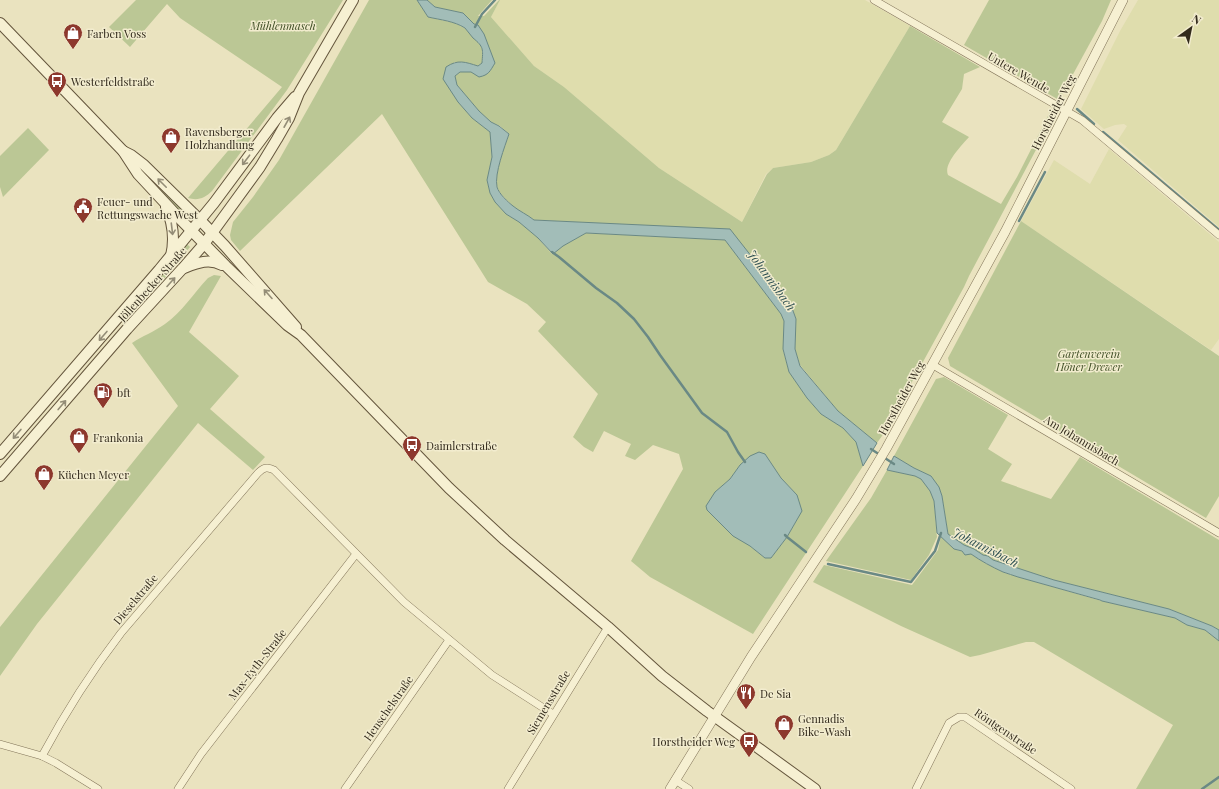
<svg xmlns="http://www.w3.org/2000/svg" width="1219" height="789" viewBox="0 0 1219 789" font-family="'Playfair Display',serif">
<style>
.farmland{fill:#dfddad}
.green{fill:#bbc795;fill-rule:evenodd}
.water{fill:#a2bdb8;stroke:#6a8985}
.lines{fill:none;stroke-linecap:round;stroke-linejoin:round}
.stream{stroke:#6a8985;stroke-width:2.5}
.minor-casing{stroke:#827459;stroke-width:8}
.tertiary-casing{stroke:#827459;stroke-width:10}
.secondary-casing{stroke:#64553c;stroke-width:12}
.minor{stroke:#f6f0d2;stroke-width:7}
.tertiary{stroke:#f6f0d2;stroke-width:9}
.secondary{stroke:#f6f0d2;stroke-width:10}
.oneway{stroke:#948d77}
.labels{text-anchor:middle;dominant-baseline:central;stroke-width:3;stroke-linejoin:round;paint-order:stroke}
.park-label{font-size:11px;font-style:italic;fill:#3e4d24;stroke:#f2ecce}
.poi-label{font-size:11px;fill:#322a1c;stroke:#f2ecce;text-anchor:start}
.street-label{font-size:11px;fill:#322a1c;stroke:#f2ecce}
.water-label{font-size:12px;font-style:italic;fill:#2d4f51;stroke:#f2ecce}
</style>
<rect width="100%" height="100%" fill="#eae3bf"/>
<g class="farmland">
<polygon points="500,0 865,0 910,26 836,150 829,155 811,162 773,168 766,174 742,222 659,168 564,87 534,66 491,17"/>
<polygon points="1138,0 1219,0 1219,227 1118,140 1127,126 1124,124 1115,125 1104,129 1081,109 1120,31"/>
<polygon points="1109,149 1219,242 1219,339 1211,350 1021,221 1054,160 1090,184"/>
</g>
<g class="green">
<path d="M136,0h207l-56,90 -75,101c-7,7 -14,10 -24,7l94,-111 -102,-69 -13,-14 -37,43 -21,-20z"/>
<path d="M369,0h48l11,17 27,6 11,6 7,9 5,3 4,7v15l-4,3 -15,-4h-9l4,40 14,16 18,14 2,25 -5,24 3,12 5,9 11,12 13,8 19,16 14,16 11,-8 23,-13 139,7 56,74 3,7 -1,29 6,22 18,26 14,16 22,14 13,14 7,24 -110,168 -103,-57 -19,-16 52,-92 -4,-15 -26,-9 -18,15 -10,-4 6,-12 -27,-13 -11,21 -9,-5 -11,-10 25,-43 -60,-63 8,-9 -19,-18 -39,-22 -106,-168 -142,137 -9,-11 -1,-5 3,-13 20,-25 26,-37zM765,454l16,24 16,17 1,23 -11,19 -16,21h-6l-15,-12 -35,-54 15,-13 10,-14 5,-4z"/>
<path d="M427,0h65l-14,16h6l15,-16h1l-9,17 43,49 30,21 95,81 83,54 25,-48 6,-6 38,-6 18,-7 7,-5 74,-124 70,41 -16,7 -2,15 -20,33 27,15c-7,8 -26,27 -21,38l53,29 16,-27 35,-69 3,6 -86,162 -5,11 -80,146 -7,10 -39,-32 -38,-46 -5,-16 1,-30 -4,-11 -62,-78 -196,-10c-6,-5 -15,-9 -21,-14 -5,-5 -14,-12 -16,-20 -3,-12 8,-40 12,-52l-9,-8 -9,-4 -12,-11 -22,-26 -2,-9 5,-4 30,-1 -12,-46 -4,-1 -11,-11 -28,-6z"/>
<polygon points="989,0 1111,0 1102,21 1059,100 964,45"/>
<polygon points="28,128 49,150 3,197 0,187 0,156"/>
<polygon points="145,172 186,213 183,216 144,174"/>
<polygon points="1021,221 1219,356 1219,496 1206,518 950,366 948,358"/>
<polygon points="187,244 190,247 164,279 160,276"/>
<path d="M214,275l7,1 -32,56 50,44 -29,33 55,48 -12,13 -55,-47 -161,201 -37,52v-49l178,-221 -46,-63c10,-7 22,-11 33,-19 17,-12 28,-30 43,-46z"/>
<polygon points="944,377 1008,415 988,449 1012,464 1001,481 1051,499 1080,457 1219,540 1219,630 1212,626 1169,609 1054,580 993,560 988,556 983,555 974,549 964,545 948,534 942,496 931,476 914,468 894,456 936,379"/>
<polygon points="887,470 915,476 921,479 930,491 934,501 937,537 929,555 911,580 826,561 871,498"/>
<polygon points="941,536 954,549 971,554 985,563 1005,573 1102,601 1175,618 1187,625 1205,630 1219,641 1219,789 1136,789 1173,725 1034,642 1026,642 980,655 970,657 901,626 813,582 824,565 912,585 938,550"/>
</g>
<g class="water">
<path d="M417,0h10l8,7 28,6 11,11 4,1 6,9 11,29c-5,8 -6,12 -16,14l-8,-5h-11l-5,4 2,9 22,26 12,11 8,4 10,8c-4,12 -15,40 -12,53 2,7 11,15 16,19 6,5 15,9 21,14l196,9 62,79 4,11 -1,30 5,17 38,45 39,32 -14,23 -7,-24 -13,-14 -22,-14 -14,-16 -18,-26 -6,-23 1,-28 -3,-7 -56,-74 -139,-7 -23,13 -10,8 -15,-16 -19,-16 -13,-8 -11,-12 -5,-9 -3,-13 5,-23 -2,-25 -18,-14 -14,-16 -15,-23 3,-12c12,-8 19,-5 32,-1l4,-3c1,-14 2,-16 -9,-25 -3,-3 -5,-7 -8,-10 -11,-7 -24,-8 -37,-11z"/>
<polygon points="759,452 765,454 781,478 797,495 802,511 787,537 771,558 765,558 750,546 733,536 707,510 706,506 715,492 730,479 740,465 750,456"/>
<path d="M894,456l20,12 17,8 8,11 3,9 6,38 16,11 10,4 9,6 5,1 5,4 61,20 115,29 43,17 7,4v11l-14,-11 -18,-5 -12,-7 -73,-17 -2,-1 -82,-23c-5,-2 -10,-3 -15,-5 -11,-5 -22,-11 -32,-18l-6,1 -3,-4 -8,-2 -17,-16 -3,-32 -4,-10 -9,-12 -6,-3 -28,-6z"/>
</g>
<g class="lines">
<g class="stream">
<polyline points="475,27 482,14 495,0"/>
<polyline points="1077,109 1094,124"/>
<polyline points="1103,132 1219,230"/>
<polyline points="1019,221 1045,172"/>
<polyline points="552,252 559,257 596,288 617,303 634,319 648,337 660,355 702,413 727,432 738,452 745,462"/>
<polyline points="871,449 894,464"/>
<polyline points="785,535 787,537 806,552"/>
<polyline points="828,564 911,582 935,551 941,533"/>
<polyline points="1202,789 1219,777"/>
</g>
<defs>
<g id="minor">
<polyline points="874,0 1082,120 1219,235"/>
<polyline points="933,365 1219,533"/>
<polyline points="0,744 42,756 56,763 98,789"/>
<path d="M42,756c23,-43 49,-84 79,-123l137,-160c5,-5 9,-7 16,-3l130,132 88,73 61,39"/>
<polyline points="675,780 689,789"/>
<polyline points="178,789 201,754 356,554"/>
<polyline points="345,789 449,640"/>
<polyline points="508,789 608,627"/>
<polyline points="916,789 949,723 959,717 965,717 1071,789"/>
</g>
<polyline id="tertiary" points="670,789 751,657 856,499 886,449 1005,232 1123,0"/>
<g id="secondary">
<polyline points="0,23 123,151 138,174 180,219 226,266 287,325 301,335 449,488 505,540 608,627 662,676 707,711 815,789"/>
<polyline points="123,151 131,155 144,165 200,220 225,246 296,327"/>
<path d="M166,207c7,16 9,32 5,49"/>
<path d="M184,268c13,-5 25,-10 38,-3"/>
<polyline points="0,454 159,270 214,203 277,118 295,97"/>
<polyline points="0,476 127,329 183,268 204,244 260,167 277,139 289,118 299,93 353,0"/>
</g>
</defs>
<use href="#minor" class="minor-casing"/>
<use href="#tertiary" class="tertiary-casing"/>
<use href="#secondary" class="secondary-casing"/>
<use href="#minor" class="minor"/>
<use href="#tertiary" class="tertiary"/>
<use href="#secondary" class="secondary"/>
</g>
<defs><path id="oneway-shaft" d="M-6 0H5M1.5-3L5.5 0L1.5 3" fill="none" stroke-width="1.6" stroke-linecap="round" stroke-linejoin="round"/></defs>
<g class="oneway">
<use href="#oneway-shaft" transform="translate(287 122) rotate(-61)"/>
<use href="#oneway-shaft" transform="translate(246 160) rotate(127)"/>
<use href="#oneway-shaft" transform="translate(162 183) rotate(-135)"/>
<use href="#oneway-shaft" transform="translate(172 229) rotate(83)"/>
<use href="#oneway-shaft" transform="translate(171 282) rotate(-48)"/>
<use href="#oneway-shaft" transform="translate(268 294) rotate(-132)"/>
<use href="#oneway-shaft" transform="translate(103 336) rotate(131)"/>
<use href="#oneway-shaft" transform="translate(62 405) rotate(-50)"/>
<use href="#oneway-shaft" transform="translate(17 434) rotate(131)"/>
</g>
<defs>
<symbol id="shop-pin" viewBox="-11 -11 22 30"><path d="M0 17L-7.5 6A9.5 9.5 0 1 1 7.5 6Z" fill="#8d382d" stroke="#f2ecce"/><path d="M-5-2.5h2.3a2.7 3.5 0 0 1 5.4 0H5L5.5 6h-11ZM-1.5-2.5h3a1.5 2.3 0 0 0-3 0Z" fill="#fff"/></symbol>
<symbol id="bus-pin" viewBox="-11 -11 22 30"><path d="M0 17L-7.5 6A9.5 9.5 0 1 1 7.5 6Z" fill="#8d382d" stroke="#f2ecce"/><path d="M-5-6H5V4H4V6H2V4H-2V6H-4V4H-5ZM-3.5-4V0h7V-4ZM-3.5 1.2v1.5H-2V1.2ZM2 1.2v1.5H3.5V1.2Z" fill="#fff"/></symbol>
<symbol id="civic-pin" viewBox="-11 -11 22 30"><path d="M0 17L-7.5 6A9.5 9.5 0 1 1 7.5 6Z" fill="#8d382d" stroke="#f2ecce"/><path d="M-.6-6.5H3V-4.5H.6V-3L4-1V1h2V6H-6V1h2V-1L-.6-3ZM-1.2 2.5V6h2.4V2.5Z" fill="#fff"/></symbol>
<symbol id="fuel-pin" viewBox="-11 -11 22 30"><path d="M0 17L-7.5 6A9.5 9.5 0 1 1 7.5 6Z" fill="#8d382d" stroke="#f2ecce"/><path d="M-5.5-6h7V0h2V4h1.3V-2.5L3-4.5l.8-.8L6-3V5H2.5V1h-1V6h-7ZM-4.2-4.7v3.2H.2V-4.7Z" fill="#fff"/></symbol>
<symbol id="restaurant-pin" viewBox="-11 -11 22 30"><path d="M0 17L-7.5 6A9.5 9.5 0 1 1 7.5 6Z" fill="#8d382d" stroke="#f2ecce"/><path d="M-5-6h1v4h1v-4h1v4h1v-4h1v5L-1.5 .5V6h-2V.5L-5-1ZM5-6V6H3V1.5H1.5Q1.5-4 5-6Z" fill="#fff"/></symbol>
</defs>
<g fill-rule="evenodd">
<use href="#shop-pin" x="62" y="22" width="22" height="30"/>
<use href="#bus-pin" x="46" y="70" width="22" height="30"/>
<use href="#shop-pin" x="160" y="126" width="22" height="30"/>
<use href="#civic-pin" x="72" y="196" width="22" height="30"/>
<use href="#fuel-pin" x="92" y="381" width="22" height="30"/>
<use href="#shop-pin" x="68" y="426" width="22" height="30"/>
<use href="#bus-pin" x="401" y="434" width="22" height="30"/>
<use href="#shop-pin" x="33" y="463" width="22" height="30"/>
<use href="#restaurant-pin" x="735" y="682" width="22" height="30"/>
<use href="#shop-pin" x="773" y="713" width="22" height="30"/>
<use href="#bus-pin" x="738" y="730" width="22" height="30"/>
</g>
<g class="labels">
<g class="park-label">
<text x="283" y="25">Mühlenmasch</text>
<text x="1089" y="353">Gartenverein<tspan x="1089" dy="13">Höner Drewer</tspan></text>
</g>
<g class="poi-label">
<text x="87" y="33">Farben Voss</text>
<text x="71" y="81">Westerfeldstraße</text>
<text x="185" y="131">Ravensberger<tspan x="185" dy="13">Holzhandlung</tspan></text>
<text x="97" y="201">Feuer- und<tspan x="97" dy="13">Rettungswache West</tspan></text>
<text x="117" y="392">bft</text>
<text x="93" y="437">Frankonia</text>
<text x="426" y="445">Daimlerstraße</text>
<text x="58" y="474">Küchen Meyer</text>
<text x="760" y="693">De Sia</text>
<text x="798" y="718">Gennadis<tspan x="798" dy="13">Bike-Wash</tspan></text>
<text x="735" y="741" text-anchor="end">Horstheider Weg</text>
</g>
<g class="street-label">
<text transform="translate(1019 72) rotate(30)">Untere Wende</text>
<text transform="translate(1053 112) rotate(-63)">Horstheider Weg</text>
<text transform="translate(152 284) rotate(-48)">Jöllenbecker Straße</text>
<text transform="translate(901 398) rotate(-61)">Horstheider Weg</text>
<text transform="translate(1082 440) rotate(31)">Am Johannisbach</text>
<text transform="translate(135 599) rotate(-50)">Dieselstraße</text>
<text transform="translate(257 664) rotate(-52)">Max-Eyth-Straße</text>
<text transform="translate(548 702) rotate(-59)">Siemensstraße</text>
<text transform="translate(388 708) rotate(-55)">Henschelstraße</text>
<text transform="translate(1006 731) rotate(34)">Röntgenstraße</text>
</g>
<g class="water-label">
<text transform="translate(772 280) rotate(54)">Johannisbach</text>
<text transform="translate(986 547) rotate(27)">Johannisbach</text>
</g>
</g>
<g transform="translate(1191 28) rotate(33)" stroke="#f2ecce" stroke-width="3" paint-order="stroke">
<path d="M0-3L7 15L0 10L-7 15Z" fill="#322a1c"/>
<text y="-6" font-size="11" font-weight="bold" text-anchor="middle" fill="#322a1c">N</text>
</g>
</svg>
